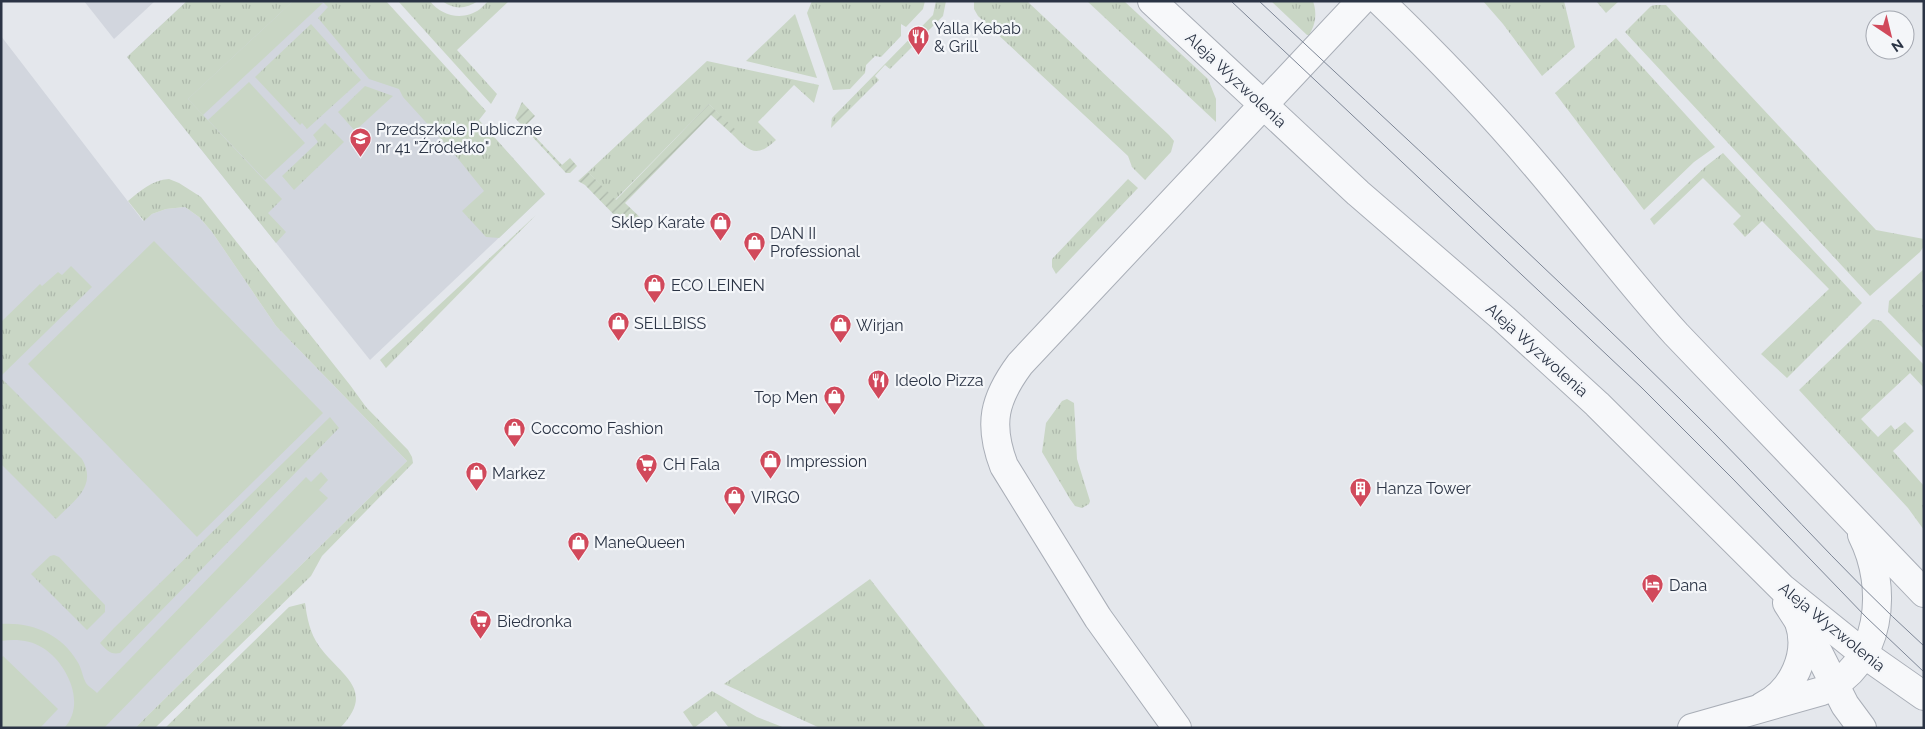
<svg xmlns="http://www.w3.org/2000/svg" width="1925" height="729" viewBox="0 0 1925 729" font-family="Raleway,sans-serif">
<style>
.built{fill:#d2d6de}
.grass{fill:url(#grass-tufts)}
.garden{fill:url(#garden-furrows)}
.pitch{fill:#c9d6c5}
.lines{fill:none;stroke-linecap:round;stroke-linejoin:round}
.minor-casing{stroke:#a9aeb7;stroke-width:30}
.minor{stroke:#f7f8fa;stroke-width:28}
.tram{stroke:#7d8696;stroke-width:1}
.labels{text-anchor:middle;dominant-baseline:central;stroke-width:4.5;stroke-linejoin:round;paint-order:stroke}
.poi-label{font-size:16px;fill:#2b3445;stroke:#f4f6f9;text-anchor:start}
.street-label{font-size:16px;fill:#2b3445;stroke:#f4f6f9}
</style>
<defs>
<pattern id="grass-tufts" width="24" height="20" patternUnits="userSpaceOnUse" patternTransform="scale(1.25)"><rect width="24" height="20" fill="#c9d6c5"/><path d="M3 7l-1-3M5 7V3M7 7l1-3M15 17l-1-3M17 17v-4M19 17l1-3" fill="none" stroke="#adb8ab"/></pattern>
<pattern id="garden-furrows" width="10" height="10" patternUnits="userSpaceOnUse" patternTransform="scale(1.25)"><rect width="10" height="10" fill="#c9d6c5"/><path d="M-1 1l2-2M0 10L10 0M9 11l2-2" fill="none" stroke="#adb8ab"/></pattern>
</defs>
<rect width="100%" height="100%" fill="#e4e7ec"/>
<g class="built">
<polygon points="84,1 155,1 114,39"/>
<polygon points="187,1 371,1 545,194 370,360 127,57"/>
<polygon points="1,36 143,221 152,214 166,209 185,207 199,217 212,232 276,326 407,461 135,728 1,728"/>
</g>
<g class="grass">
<polygon points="187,1 293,1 188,99 282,199 268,213 286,232 276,243 127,57"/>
<polygon points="322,1 386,1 486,111 479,120 545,194 499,238 486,237 462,211 484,191 451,150 403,97 399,89 369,79 318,18 328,7"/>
<path d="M398,1h32c12,16 34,20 50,8 3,-2 6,-7 9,-8 5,-1 15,0 20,0l-52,49 40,44 -6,10z"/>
<path d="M442,1h36c-12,8 -24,9 -36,0z"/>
<polygon points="812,1 925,1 923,9 906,27 901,24 901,36 881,57 875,56 866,65 865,73 850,89 833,90 807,13"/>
<polygon points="936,1 946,1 943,16 890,69 885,65 875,76 879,80 831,128 832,118 933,15"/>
<polygon points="974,1 1027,1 1169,135 1174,141 1171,152 1145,180 1132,167 1128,156 978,16 974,9"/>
<polygon points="1087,1 1124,1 1208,79 1216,99 1216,122"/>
<path d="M1271,1h42c4,12 3,23 -4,34h-2z"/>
<polygon points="1483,1 1564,1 1575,47 1542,76 1503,24"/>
<polygon points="1596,1 1619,1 1606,13"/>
<polygon points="1655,5 1666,5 1876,230 1924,239 1924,246 1920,252 1870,296 1625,32 1651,6"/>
<polygon points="795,14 817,78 746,61"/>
<polygon points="311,24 361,80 307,129 302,123 300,125 255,77"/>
<polygon points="1616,38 1715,147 1694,162 1644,210 1555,93"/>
<path d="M707,61l112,24 -5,18 -20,-18 -36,37 18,18c-20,19 -27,11 -44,-6l4,-3 -27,-27 -94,96 -27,-28z"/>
<polygon points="365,86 393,96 355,131 338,112"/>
<polygon points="325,123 344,142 294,190 282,176 318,142 313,135"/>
<polygon points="1723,153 1862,303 1787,378 1761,354 1829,289 1762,221 1745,237 1733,224 1741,216 1703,178 1654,225 1650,219 1705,167"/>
<path d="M169,179l10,4 22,14 149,188 16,22 42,43 4,7 1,6 -91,93 -11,20 -156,152h-20l272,-267 -131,-135 -64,-94 -13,-15 -14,-10 -19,2 -14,5 -8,7 -16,-20c12,-10 24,-21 41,-22z"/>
<polygon points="1128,179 1138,188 1056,274 1052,267 1052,259"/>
<polygon points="536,215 386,368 380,360"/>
<polygon points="71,266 92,287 1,376 1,322 40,284 42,286 58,272 62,275"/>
<polygon points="1924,269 1924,349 1888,312 1889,301"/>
<polygon points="1873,319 1881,321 1924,365 1924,388 1910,373 1861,419 1878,437 1891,425 1895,430 1905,422 1914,431 1893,451 1924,486 1924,530 1908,508 1799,390"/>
<path d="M1,378l81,81c16,28 -9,42 -26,60l-55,-55z"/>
<polygon points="1067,399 1074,403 1077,459 1090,501 1089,504 1082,508 1075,506 1070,499 1042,452 1046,423 1062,401"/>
<path d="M330,417l9,11 -219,225c-10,2 -13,-3 -20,-10l14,-15z"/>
<polygon points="54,555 59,557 105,605 105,612 87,630 31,574 50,556"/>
<polygon points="870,579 986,728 820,728 724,684"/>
<path d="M305,603c2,15 5,30 14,43 22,30 58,44 21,82h-175l124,-121z"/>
<polygon points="712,691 757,717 785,728 729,728 716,711 694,728 683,712"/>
</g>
<g class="garden">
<polygon points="522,102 535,116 525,126 562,165 570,158 577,166 570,173 566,173 515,118"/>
<polygon points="709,104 737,131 732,134 711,115 625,203 644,221 642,225 633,228 624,225 585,185 578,181 588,172 616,200"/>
</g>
<g class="pitch">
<polygon points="293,1 323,3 203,115 188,99"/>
<polygon points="249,82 305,143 265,180 208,120"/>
<polygon points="154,241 323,413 197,537 28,364"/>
<path d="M321,472l7,8 -9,10 9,8 -224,230h-40c23,-24 3,-65 -21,-80 -13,-8 -27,-9 -42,-7v-17c31,-2 60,10 76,37 5,7 5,15 9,22 2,3 8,7 11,10l209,-216 5,5z"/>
<polygon points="3,656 58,709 40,728 1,728 1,658"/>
</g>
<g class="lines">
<defs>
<g id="minor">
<polyline points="1152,1 1358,193 1504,319 1597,404 1782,588 1864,654 1924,696"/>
<path d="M1380,1c55,53 108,108 157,166 47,55 90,113 139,167l248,259"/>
<polyline points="1787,603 1816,648 1845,705 1862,728"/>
<path d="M1763,706c30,-15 47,-52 36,-84"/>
<path d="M1177,728l-79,-110 -94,-152c-16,-42 -10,-67 16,-102l341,-363"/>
<path d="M1692,728l130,-37c60,-26 67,-103 40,-156"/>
</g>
</defs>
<use href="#minor" class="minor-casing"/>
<use href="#minor" class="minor"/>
<g class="tram">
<polyline points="1231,1 1642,388 1733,479 1866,617 1924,672"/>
<path d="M1259,1c142,133 285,264 423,400 82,80 157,168 242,245"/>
</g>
</g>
<defs>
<symbol id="restaurant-pin" viewBox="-11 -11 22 30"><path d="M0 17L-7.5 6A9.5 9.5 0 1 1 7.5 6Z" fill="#d1495b" stroke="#f4f6f9"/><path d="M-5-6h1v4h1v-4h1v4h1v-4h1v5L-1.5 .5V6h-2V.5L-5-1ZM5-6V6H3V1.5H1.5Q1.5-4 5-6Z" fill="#fff"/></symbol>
<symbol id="school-pin" viewBox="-11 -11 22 30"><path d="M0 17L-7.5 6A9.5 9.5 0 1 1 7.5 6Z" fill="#d1495b" stroke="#f4f6f9"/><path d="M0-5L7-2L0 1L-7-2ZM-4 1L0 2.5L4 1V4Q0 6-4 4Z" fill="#fff"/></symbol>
<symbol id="shop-pin" viewBox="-11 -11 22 30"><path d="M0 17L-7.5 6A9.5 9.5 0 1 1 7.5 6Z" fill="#d1495b" stroke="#f4f6f9"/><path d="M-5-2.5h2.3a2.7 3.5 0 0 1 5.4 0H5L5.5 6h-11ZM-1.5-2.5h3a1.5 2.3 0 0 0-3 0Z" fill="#fff"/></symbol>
<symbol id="supermarket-pin" viewBox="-11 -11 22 30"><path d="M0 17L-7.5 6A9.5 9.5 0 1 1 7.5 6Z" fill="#d1495b" stroke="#f4f6f9"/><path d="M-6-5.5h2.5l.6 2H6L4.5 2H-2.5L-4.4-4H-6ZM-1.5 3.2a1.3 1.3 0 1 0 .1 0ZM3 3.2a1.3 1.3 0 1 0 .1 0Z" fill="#fff"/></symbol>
<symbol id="building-pin" viewBox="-11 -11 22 30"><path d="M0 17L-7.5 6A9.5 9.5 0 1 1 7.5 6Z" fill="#d1495b" stroke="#f4f6f9"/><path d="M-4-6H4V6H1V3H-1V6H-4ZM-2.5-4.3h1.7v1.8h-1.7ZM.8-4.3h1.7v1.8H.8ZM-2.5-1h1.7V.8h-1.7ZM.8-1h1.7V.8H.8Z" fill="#fff"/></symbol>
<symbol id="hotel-pin" viewBox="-11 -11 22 30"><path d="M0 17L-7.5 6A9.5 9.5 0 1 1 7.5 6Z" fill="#d1495b" stroke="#f4f6f9"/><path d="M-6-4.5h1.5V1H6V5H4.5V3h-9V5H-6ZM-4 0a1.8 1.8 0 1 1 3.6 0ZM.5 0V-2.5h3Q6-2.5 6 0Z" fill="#fff"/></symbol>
</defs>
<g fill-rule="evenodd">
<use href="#restaurant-pin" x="906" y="24" width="25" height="34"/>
<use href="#school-pin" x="348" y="126" width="25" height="34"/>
<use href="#shop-pin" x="708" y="210" width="25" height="34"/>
<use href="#shop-pin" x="742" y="230" width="25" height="34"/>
<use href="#shop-pin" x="642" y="272" width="25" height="34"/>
<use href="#shop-pin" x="606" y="310" width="25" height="34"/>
<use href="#shop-pin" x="828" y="312" width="25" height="34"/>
<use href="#restaurant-pin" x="866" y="368" width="25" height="34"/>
<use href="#shop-pin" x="822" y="384" width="25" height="34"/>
<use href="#shop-pin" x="502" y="416" width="25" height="34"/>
<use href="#shop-pin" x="758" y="448" width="25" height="34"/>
<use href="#supermarket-pin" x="634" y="452" width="25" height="34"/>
<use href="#shop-pin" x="464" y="460" width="25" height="34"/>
<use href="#building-pin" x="1348" y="476" width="25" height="34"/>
<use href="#shop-pin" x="722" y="484" width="25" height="34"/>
<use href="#shop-pin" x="566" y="530" width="25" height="34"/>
<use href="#hotel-pin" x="1640" y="572" width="25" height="34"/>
<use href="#supermarket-pin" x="468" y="608" width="25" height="34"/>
</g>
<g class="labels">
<g class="poi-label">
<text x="934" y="28">Yalla Kebab<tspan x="934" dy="18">&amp; Grill</tspan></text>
<text x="376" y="129">Przedszkole Publiczne<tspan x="376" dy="18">nr 41 "Źródełko"</tspan></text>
<text x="705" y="222" text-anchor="end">Sklep Karate</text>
<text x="770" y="233">DAN II<tspan x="770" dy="18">Professional</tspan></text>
<text x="671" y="285">ECO LEINEN</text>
<text x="634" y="323">SELLBISS</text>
<text x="856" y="325">Wirjan</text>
<text x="895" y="380">Ideolo Pizza</text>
<text x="818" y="397" text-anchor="end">Top Men</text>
<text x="531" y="428">Coccomo Fashion</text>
<text x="786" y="461">Impression</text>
<text x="663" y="464">CH Fala</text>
<text x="492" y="473">Markez</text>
<text x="1376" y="488">Hanza Tower</text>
<text x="751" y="497">VIRGO</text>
<text x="594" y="542">ManeQueen</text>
<text x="1669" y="585">Dana</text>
<text x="497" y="621">Biedronka</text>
</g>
<g class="street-label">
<text transform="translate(1236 80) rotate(43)">Aleja Wyzwolenia</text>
<text transform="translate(1537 350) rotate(42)">Aleja Wyzwolenia</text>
<text transform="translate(1832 627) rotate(39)">Aleja Wyzwolenia</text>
</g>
</g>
<rect width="1925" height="729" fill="none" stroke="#2b3445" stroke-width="5"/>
<g transform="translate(1890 35) rotate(145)"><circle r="24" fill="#f4f6f9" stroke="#a4a8b1"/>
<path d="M0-4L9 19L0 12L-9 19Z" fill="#d1495b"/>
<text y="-8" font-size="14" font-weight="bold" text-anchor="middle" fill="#2b3445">N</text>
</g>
</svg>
